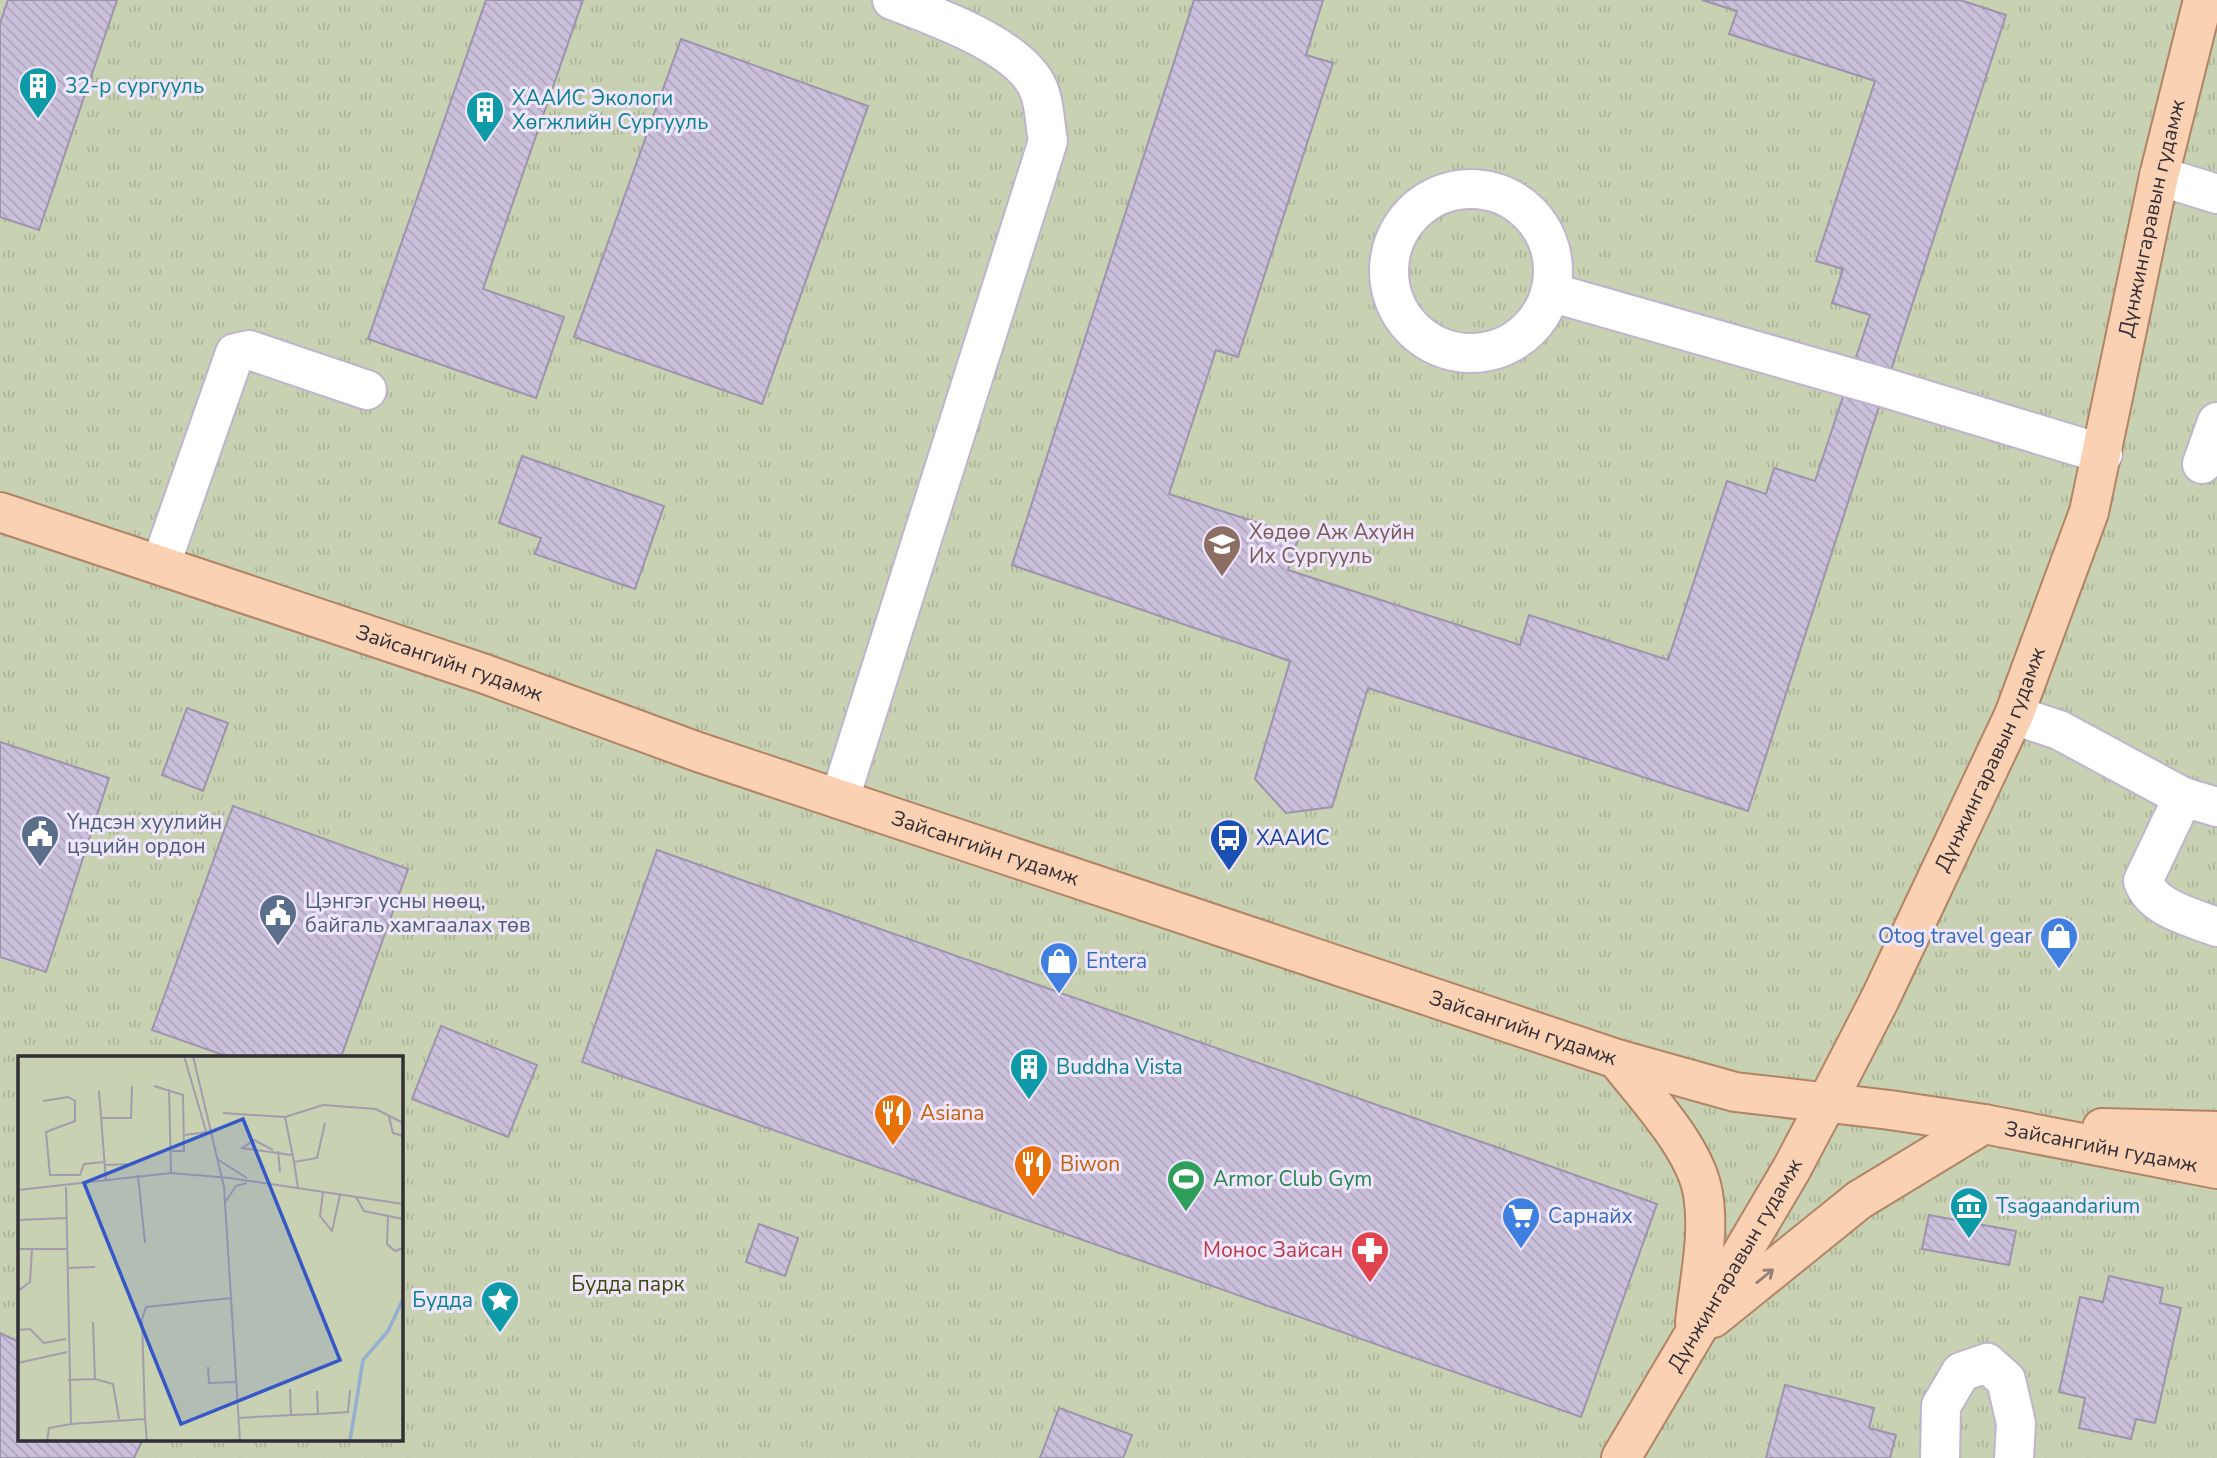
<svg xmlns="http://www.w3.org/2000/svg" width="2217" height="1458" viewBox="0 0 2217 1458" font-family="'Nunito Sans',sans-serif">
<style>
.grass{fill:url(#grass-tufts);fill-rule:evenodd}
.building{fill:url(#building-back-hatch);stroke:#9d93ad;stroke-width:2}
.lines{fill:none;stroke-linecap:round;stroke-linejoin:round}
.minor-casing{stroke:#beb4cf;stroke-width:42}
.major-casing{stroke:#b18466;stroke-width:42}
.minor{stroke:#fff;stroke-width:38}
.major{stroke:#fad1b2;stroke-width:38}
.oneway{stroke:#968075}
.labels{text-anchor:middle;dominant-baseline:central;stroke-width:6;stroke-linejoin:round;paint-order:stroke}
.culture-label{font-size:21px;fill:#0d838f;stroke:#efe6fd;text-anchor:start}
.street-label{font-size:21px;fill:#322e38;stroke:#efe6fd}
.education-label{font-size:21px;fill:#785e54;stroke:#efe6fd;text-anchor:start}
.service-label{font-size:21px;fill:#4e5e75;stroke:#efe6fd;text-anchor:start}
.transit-label{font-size:21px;fill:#164399;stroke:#efe6fd;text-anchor:start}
.shop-label{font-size:21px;fill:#366cbe;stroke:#efe6fd;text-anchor:start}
.food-label{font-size:21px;fill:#c56008;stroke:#efe6fd;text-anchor:start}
.leisure-label{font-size:21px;fill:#27864d;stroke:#efe6fd;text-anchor:start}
.health-label{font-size:21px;fill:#be3a42;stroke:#efe6fd;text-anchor:end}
.park-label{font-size:21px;fill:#3d4908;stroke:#efe6fd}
.inset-river{fill:none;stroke:#94afcf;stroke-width:3.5}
.inset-road{fill:none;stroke:#a39cae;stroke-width:2}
.view{fill:#3657c8;fill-opacity:0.15;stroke:#3657c8;stroke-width:3.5}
.inset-edge{fill:none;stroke:#322e38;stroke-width:3.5}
</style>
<defs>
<pattern id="grass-tufts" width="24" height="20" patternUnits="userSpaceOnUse" patternTransform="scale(1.75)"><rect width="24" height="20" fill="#c8d1b1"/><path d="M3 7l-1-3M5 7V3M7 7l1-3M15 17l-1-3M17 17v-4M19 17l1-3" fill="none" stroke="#acb499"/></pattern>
<pattern id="building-back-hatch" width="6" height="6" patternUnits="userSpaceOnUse" patternTransform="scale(1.75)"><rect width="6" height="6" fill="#cac0db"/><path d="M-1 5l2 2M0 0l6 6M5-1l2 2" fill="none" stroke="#aea5bd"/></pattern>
</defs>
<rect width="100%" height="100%" fill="#efe6fd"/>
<path class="grass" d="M0,0h2217v1458h-2217zM19,1057h382v382h-382z"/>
<g class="building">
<polygon points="8,0 117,0 39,230 0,217 0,23"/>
<polygon points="486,0 583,0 483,289 564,317 536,398 368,339"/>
<polygon points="1194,0 1323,0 1306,55 1333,63 1238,357 1216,350 1169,494 1299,536 1288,570 1520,645 1529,615 1668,660 1727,481 1766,494 1774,468 1815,481 1870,315 1832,303 1843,269 1816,261 1875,81 1729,34 1737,11 1702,0 1960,0 2006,15 1748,811 1368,688 1332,807 1286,813 1255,779 1290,661 1012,565"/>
<polygon points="681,39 868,106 762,404 574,337"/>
<polygon points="522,456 664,506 635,589 535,554 541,538 499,523"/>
<polygon points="187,708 228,723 203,791 162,775"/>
<polygon points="0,742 109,778 46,972 0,957"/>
<polygon points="233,806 408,869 341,1057 229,1057 152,1030"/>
<polygon points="657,850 1657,1204 1581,1417 582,1062"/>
<polygon points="441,1026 537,1065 508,1137 412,1099"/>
<polygon points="1929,1215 2016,1231 2009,1265 1922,1249"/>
<polygon points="759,1224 798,1238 785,1276 746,1262"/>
<polygon points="2109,1276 2163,1288 2160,1303 2181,1308 2155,1423 2136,1419 2131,1439 2079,1428 2085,1398 2059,1392 2080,1297 2103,1302"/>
<polygon points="0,1333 19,1342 19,1439 143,1439 134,1458 0,1458"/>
<polygon points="1785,1385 1874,1408 1869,1428 1896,1435 1890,1458 1766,1458"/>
<polygon points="1059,1408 1132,1435 1123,1458 1040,1458"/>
</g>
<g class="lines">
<defs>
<g id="minor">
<polyline points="2159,176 2217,194"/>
<circle cx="1471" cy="271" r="82"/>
<polyline points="1550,292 1886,388 2103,454"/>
<polyline points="2202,464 2217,422"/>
<polyline points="161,564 235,353 249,350 367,390"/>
<polyline points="2014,715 2059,730 2183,797 2217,807"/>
<path d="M2183,797l-40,84c10,28 48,36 74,46"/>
<path d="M840,798l208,-657c-3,-15 -3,-33 -8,-48 -15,-46 -106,-77 -148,-93"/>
<polyline points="1940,1458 1941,1406 1961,1372 1987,1363 2006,1380 2016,1423 2014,1458"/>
</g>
<g id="major">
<path id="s1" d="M0,512l485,162 213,78 919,307 118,33 155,18 94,14 233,45"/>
<path d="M1617,1059c28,37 79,89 86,135 7,41 -4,87 -8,128"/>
<polyline points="2102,1128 2217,1131"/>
<polyline points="1713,1318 1859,1200 1984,1124"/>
<path id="s2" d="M1621,1458l170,-288 36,-68 53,-103 134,-284 75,-203 70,-336 44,-176"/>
</g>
</defs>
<use href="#minor" class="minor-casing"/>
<use href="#major" class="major-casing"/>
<use href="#minor" class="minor"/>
<use href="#major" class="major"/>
</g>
<defs><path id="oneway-shaft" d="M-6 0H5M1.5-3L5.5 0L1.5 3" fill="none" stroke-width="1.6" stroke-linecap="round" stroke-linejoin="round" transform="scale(1.75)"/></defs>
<use class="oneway" href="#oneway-shaft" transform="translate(1765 1276) rotate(-39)"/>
<defs>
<symbol id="building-pin" viewBox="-11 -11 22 30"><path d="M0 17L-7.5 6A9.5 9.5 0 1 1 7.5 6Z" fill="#0f9aa8" stroke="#efe6fd"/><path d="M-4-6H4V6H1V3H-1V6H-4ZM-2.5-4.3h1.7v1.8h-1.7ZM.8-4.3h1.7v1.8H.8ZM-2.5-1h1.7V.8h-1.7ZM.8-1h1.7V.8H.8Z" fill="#fff"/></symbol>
<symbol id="university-pin" viewBox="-11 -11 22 30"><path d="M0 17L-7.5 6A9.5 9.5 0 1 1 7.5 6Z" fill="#8d6e63" stroke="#efe6fd"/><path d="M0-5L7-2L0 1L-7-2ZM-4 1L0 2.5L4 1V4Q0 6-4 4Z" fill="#fff"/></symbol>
<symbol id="civic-pin" viewBox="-11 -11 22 30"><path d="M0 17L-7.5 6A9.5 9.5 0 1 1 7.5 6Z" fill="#5c6f8a" stroke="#efe6fd"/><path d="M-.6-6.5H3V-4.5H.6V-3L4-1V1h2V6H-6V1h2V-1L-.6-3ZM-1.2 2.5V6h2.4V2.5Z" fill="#fff"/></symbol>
<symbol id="bus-pin" viewBox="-11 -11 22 30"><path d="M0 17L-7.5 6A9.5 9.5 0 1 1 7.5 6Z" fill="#1a4fb4" stroke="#efe6fd"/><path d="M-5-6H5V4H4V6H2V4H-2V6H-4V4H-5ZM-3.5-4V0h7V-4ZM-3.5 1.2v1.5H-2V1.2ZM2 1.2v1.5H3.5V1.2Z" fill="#fff"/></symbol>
<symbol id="shop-pin" viewBox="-11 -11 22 30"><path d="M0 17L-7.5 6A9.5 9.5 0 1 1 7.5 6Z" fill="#3f7fe0" stroke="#efe6fd"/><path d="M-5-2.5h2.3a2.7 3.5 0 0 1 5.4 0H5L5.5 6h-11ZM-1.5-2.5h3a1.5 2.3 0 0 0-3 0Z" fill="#fff"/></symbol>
<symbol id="restaurant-pin" viewBox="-11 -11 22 30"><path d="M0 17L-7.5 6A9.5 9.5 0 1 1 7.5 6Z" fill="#e8710a" stroke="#efe6fd"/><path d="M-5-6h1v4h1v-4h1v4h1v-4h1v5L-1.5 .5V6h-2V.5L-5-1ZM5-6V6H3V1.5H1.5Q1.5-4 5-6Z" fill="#fff"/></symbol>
<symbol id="stadium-pin" viewBox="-11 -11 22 30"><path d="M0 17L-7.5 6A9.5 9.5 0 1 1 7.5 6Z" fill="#2e9e5b" stroke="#efe6fd"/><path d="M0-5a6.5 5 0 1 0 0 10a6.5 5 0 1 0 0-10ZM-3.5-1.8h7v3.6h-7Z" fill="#fff"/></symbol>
<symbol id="museum-pin" viewBox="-11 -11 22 30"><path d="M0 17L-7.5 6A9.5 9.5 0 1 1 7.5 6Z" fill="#0f9aa8" stroke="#efe6fd"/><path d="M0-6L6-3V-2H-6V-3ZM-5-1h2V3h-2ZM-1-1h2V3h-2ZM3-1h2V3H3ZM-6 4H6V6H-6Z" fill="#fff"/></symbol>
<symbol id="supermarket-pin" viewBox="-11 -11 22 30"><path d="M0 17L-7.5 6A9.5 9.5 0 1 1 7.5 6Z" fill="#3f7fe0" stroke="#efe6fd"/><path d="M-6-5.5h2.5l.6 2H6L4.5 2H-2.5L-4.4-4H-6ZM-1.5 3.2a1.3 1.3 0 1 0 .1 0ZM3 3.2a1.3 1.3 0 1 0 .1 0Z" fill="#fff"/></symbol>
<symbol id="pharmacy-pin" viewBox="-11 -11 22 30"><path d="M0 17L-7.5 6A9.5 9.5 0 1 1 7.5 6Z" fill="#e0444e" stroke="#efe6fd"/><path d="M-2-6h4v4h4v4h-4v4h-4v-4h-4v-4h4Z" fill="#fff"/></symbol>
<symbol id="sight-pin" viewBox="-11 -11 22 30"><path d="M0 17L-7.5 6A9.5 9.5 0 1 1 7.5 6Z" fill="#0f9aa8" stroke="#efe6fd"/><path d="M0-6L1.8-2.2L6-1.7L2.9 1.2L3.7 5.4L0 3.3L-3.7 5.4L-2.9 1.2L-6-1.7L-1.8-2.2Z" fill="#fff"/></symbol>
</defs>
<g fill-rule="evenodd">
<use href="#building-pin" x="16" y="64" width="44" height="60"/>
<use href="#building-pin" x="463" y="88" width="44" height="60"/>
<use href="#university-pin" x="1200" y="522" width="44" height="60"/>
<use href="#civic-pin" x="18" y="812" width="44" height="60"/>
<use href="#bus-pin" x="1207" y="816" width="44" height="60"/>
<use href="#civic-pin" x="256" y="891" width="44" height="60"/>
<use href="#shop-pin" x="2037" y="914" width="44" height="60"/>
<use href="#shop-pin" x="1037" y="939" width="44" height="60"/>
<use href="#building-pin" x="1007" y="1045" width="44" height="60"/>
<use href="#restaurant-pin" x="871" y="1091" width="44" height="60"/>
<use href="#restaurant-pin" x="1011" y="1142" width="44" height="60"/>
<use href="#stadium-pin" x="1164" y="1157" width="44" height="60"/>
<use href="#museum-pin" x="1947" y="1184" width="44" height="60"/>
<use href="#supermarket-pin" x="1499" y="1194" width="44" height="60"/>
<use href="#pharmacy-pin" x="1348" y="1228" width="44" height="60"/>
<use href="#sight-pin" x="478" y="1278" width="44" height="60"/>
</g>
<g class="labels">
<g class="culture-label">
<text x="65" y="86">32-р сургууль</text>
<text x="512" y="98">ХААИС Экологи<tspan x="512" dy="24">Хөгжлийн Сургууль</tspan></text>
<text x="1056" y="1067">Buddha Vista</text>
<text x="1996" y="1206">Tsagaandarium</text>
<text x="473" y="1300" text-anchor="end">Будда</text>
</g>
<g class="street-label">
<text stroke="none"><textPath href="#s2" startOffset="1358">Дүнжингаравын гудамж</textPath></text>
<text stroke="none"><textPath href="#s1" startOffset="474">Зайсангийн гудамж</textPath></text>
<text stroke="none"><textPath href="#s2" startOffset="791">Дүнжингаравын гудамж</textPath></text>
<text stroke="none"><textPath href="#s1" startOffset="1041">Зайсангийн гудамж</textPath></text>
<text stroke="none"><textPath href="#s1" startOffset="1608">Зайсангийн гудамж</textPath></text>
<text stroke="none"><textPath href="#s1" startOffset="2200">Зайсангийн гудамж</textPath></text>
<text stroke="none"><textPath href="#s2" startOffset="224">Дүнжингаравын гудамж</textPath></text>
</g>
<g class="education-label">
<text x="1249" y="532">Хөдөө Аж Ахуйн<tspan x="1249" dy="24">Их Сургууль</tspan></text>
</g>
<g class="service-label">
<text x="67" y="822">Үндсэн хуулийн<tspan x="67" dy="24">цэцийн ордон</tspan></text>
<text x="305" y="901">Цэнгэг усны нөөц,<tspan x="305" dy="24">байгаль хамгаалах төв</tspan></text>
</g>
<g class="transit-label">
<text x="1256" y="838">ХААИС</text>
</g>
<g class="shop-label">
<text x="2032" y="936" text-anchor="end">Otog travel gear</text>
<text x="1086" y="961">Entera</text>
<text x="1548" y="1216">Сарнайх</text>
</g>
<g class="food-label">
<text x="920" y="1113">Asiana</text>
<text x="1060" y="1164">Biwon</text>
</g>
<g class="leisure-label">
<text x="1213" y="1179">Armor Club Gym</text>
</g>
<g class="health-label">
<text x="1343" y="1250">Монос Зайсан</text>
</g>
<g class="park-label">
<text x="628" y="1284">Будда парк</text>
</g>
</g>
<g transform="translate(18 1056)">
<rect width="385" height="385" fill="#efe6fd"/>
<path d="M0,0h385v385h-385z" fill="#c8d1b1"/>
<path d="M118,15v11l-40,3 -1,-11zM316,68l20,3 -6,38 -20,-3zM53,154h9l-1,41h-8z" fill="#c8d1b1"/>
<path class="inset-river" d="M332,385l13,-81 25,-29 15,-32"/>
<path class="inset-road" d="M166,0l22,75M175,0l31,131 16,254M136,30l29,9 1,56h-12M151,33l2,84M81,35l7,90M25,45l25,-4 7,4v20l-29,11 4,43h30l4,-11 20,-2M205,57l62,4M371,61l4,16 10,3M83,62h30l1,-32M167,79l22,-3M255,94l-19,-10 -12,8 50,7M260,95l2,21M199,103l30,19M276,106l-9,-45 38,-12 53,4 27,14M86,109l31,-1M120,119l7,68M48,131l5,237 74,-5 -3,-100 4,-12 85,-9M280,132l-4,-26 23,-4 8,-35M0,134l153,-17 59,5 173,26M305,136l-3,24 12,15 8,-36M338,141l8,14 39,8M208,145l10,-15 11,-3M370,161l-1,27 8,7 8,-3M0,164l48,-2M0,193h48M49,212l28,-1M0,235l12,-9 2,-33M75,266l2,57M0,274l12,-1 14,14 22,-4M0,307l49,-11M190,311l1,16 27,-1M50,324l27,-1 18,5 6,35M300,358l30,-2 2,-22M273,359l27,-1 -1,-23M220,362l53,-3 -1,-26M127,363l2,22M29,385l2,-13 22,-4"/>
<path class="view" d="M225,63l97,241 -159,64 -97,-241z"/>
<rect width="385" height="385" class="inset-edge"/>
</g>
</svg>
